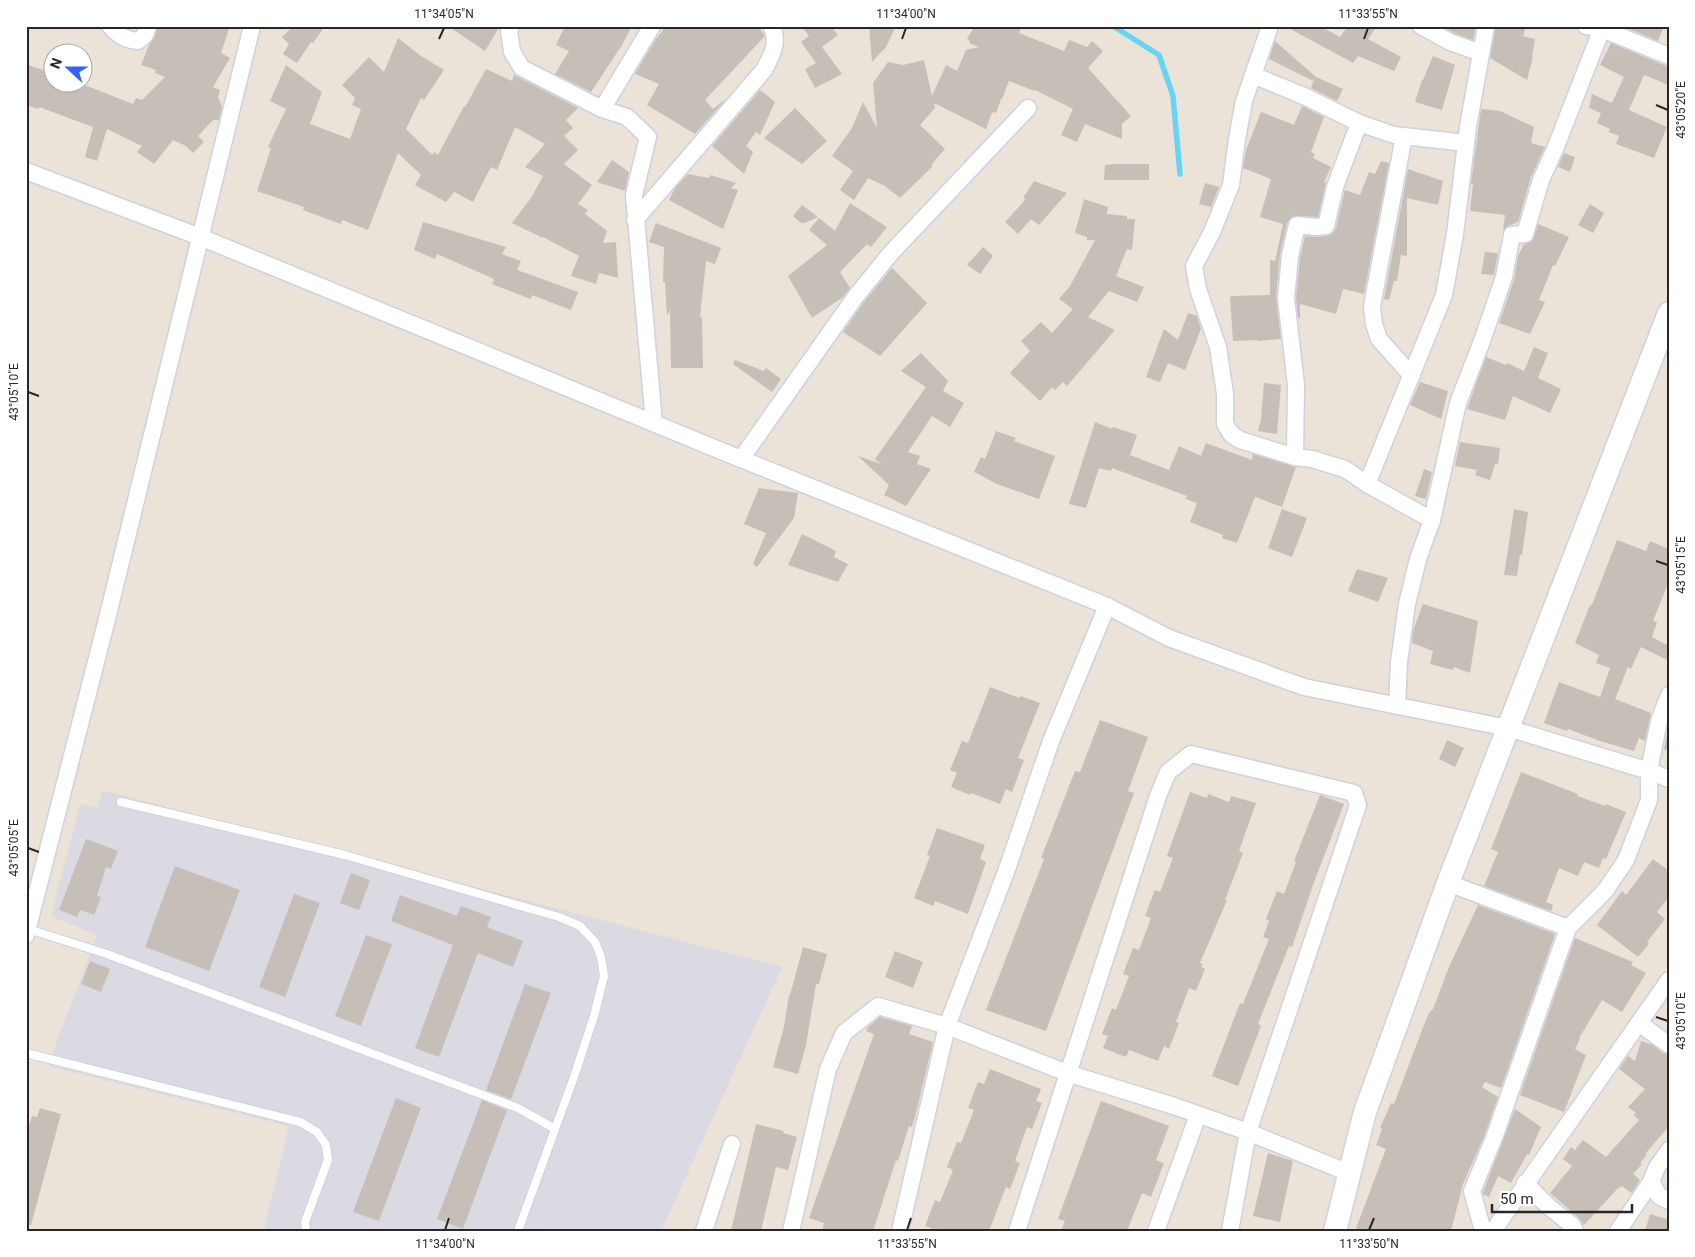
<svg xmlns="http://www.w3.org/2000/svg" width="1695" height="1257" viewBox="0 0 1695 1257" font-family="Roboto,sans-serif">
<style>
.industrial{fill:#dbd9e2}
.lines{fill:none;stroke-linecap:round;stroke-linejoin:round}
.stream{stroke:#66d4f2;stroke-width:5.5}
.building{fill:#c6bfb8}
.lane-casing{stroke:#cdd2e1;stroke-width:10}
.street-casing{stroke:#cdd2e1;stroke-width:19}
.secondary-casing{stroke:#cdd2e1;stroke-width:25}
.lane{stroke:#fff;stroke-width:8}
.street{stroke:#fff;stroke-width:16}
.secondary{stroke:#fff;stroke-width:22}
.ticks{fill:none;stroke:#272727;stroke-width:2}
.neatline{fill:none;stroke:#272727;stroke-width:2}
.ticks-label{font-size:12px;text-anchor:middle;fill:#272727}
</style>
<rect width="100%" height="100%" fill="#ebe2d8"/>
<polygon class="industrial" points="102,790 782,967 661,1231 264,1231 289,1126 48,1066 97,935 51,916 80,804 98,808"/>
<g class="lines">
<polyline class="stream" points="1113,26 1159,55 1173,96 1180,174"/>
</g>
<g class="building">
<polygon points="158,26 230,26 221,53 230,58 213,87 220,90 218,97 222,107 219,120 213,120 198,136 204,142 193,153 186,146 173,140 154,164 137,152 142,146 107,129 97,161 85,157 93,127 39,107 38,109 26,105 26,64 51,73 47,82 77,82 133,104 136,98 142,100 165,77 155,73 156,70 141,65 149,45 154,38"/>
<polygon points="290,26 325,26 313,43 311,42 297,63 283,54 289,44 282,37 291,28"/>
<polygon points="448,26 500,26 485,51"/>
<polygon points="565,26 632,26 622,45 591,92 555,74 569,51 556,45"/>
<polygon points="666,26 758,26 764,35 764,37 705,100 713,109 727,98 695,134 647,105 659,84 635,74 654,42"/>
<polygon points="801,26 831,26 838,35 822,47 842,74 815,88 805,69 816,63 801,42 809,36"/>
<polygon points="869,26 896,26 886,47 872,62"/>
<polygon points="975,26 1023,26 1019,33 1064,51 1069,40 1087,47 1092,41 1103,51 1088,68 1131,116 1122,124 1122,139 1085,124 1077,142 1061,135 1073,109 1035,90 1035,91 1009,81 1002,99 1001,99 996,113 992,112 986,129 934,103 935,108 920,125 945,149 931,165 933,166 900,198 885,186 868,178 854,200 840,190 853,171 832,156 852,128 863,102 877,128 873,83 888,62 903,65 924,60 932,96 946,65 957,71 966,50 979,47 969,43 970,41 967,39"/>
<polygon points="1285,26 1320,26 1340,37 1348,26 1377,26 1368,39 1401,57 1394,71 1358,56 1353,63"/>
<polygon points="1442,26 1476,26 1473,40 1454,33"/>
<polygon points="1496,26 1526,26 1523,36 1535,39 1532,57 1533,57 1527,80 1490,58"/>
<polygon points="1622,26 1664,26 1658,41"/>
<polygon points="398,38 421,56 444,70 424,100 421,98 406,129 432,155 434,152 438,155 464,106 465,107 486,69 512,81 514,75 578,108 566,120 573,128 564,136 578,150 564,164 592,185 578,204 588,210 585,214 607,231 603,243 616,242 618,278 599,273 596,284 571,276 579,256 543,237 543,238 512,223 531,198 543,176 525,167 545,144 515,127 497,170 491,167 473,202 454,192 446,202 415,185 421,175 398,153 368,230 342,220 341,224 303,210 304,207 257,191 271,148 268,147 286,109 270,101 286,65 322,92 310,124 350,139 361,109 352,105 355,98 342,85 369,57 384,72"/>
<polygon points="1275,41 1316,77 1343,89 1337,101 1311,88 1315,78 1313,81 1269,59"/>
<polygon points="1611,43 1669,67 1669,85 1644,75 1629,110 1667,127 1654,158 1616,144 1619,136 1609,132 1610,129 1597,123 1601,113 1589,108 1592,94 1612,103 1624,77 1600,65"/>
<polygon points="1433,56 1455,65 1442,110 1415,102 1422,80 1423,80"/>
<polygon points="760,90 775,102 760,135 756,132 746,146 753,152 744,174 712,146"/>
<polygon points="1302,106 1324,117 1311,152 1315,154 1313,158 1331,167 1324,182 1326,183 1318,217 1294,216 1287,223 1280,255 1276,297 1281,339 1258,341 1258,340 1233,341 1230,297 1232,296 1270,295 1270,260 1275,261 1283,224 1260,217 1271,179 1243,168 1246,150 1261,112 1294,125"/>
<polygon points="795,108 827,141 802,164 764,138"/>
<polygon points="1481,109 1500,111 1534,127 1531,143 1545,147 1531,177 1518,222 1506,227 1503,232 1505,215 1470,211 1473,184 1471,184"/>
<polygon points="1564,153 1575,157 1570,172 1558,167"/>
<polygon points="612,160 629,172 625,191 597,182"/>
<polygon points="1381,161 1389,163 1364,294 1343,289 1336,314 1300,304 1300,318 1298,318 1296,298 1300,258 1305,236 1317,237 1327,236 1333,233 1336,228 1345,190 1360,195 1369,172 1375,174"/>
<polygon points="1114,164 1149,164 1149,180 1104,180 1105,165"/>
<polygon points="1408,169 1443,181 1438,205 1407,198 1407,256 1401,255 1397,281 1394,281 1389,300 1384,299"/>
<polygon points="688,174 709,178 711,175 736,183 731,188 738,190 723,229 669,200 675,188"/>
<polygon points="1034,181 1067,193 1039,225 1031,219 1018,234 1005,222 1026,199 1023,198"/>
<polygon points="1205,183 1219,187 1211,207 1199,204"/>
<polygon points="1084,199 1108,207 1107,214 1127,216 1127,219 1135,219 1132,250 1127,249 1116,276 1144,287 1137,302 1109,291 1088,317 1115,330 1067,386 1063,382 1055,390 1052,387 1040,401 1010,373 1030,351 1021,341 1041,322 1052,333 1073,309 1059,299 1070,286 1095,240 1087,240 1087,237 1075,233"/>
<polygon points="850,203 887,227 871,247 867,244 840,272 850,288 843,297 812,318 788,276 827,245 809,230 819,218 835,231"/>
<polygon points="1590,204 1604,213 1593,233 1578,225"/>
<polygon points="802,205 818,217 805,223 801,223 793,216"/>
<polygon points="423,222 506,247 502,254 521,261 517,270 578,292 571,310 532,295 531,299 492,284 494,279 437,254 435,259 414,250"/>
<polygon points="656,223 721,248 715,264 706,261 700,317 702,317 703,368 671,368 670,309 667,316 665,282 663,282 664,247 649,242"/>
<polygon points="1538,224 1569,237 1555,266 1553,265 1539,300 1545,302 1530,334 1499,323 1514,280 1518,256 1524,244 1531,242 1534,237"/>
<polygon points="983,247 993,256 980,274 967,265"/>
<polygon points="1485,252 1498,253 1494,275 1481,274"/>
<polygon points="892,268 927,303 880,356 843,332 864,302"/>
<polygon points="1188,313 1197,316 1201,329 1185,370 1168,363 1160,382 1146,377 1164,329 1178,340"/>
<polygon points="1534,347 1548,353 1538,378 1561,389 1550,413 1513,396 1505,420 1467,409 1486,357 1506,365 1507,363 1524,371"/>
<polygon points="921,353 948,381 943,391 964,403 950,427 932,416 908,452 920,456 917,464 931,469 906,506 884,495 889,485 858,456 881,464 875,459 926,387 901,371"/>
<polygon points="735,360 764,371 766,368 781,379 772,392 733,364"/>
<polygon points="1420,382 1448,391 1441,419 1410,405"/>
<polygon points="1264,383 1281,385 1277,434 1258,431 1261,419"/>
<polygon points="1095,422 1112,429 1113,427 1137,435 1130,455 1169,470 1179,446 1201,456 1206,443 1252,460 1253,454 1296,467 1282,507 1255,497 1237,543 1222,538 1223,535 1190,522 1197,503 1186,499 1187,496 1112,468 1111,471 1099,468 1086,508 1069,504"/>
<polygon points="996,431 1016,438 1014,441 1055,456 1039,499 997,484 974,472 981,457 985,459"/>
<polygon points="1460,442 1500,448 1498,464 1495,464 1490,480 1475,475 1477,470 1455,466"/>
<polygon points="1424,469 1432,472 1426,499 1415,496"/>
<polygon points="759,488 798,493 794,518 757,567 753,564 766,533 744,524"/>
<polygon points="1282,509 1307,518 1292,557 1268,548"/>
<polygon points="1514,509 1528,512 1522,555 1520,555 1517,576 1504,575"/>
<polygon points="802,534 836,551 834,557 848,564 838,582 788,565"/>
<polygon points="1617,540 1646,551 1650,541 1669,549 1669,581 1653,621 1657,622 1652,637 1669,646 1669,661 1641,647 1631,669 1628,667 1615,699 1651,713 1645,741 1639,738 1634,751 1600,741 1568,729 1567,731 1544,723 1559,682 1600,697 1610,668 1596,663 1599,655 1575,643 1590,605 1592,605"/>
<polygon points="1357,569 1388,578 1378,602 1348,591"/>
<polygon points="1423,604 1478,621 1470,673 1454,667 1453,670 1430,664 1433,651 1412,643 1413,631"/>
<polygon points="990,687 1019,698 1020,696 1040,703 1018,758 1024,760 1012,792 1006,789 1000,804 971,793 970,795 951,787 957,773 950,770 962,741 968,743"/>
<polygon points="1100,720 1148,737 1128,791 1134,793 1046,1031 986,1010 1044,859 1041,858 1075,771 1080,772"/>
<polygon points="1669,724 1669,752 1664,749"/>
<polygon points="1447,740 1464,748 1455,767 1439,759"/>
<polygon points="1521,772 1578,794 1577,796 1605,806 1606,804 1626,812 1606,859 1603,858 1599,868 1584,862 1578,876 1559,868 1546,902 1553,905 1551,911 1484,886 1498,852 1491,849"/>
<polygon points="1190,792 1207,798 1208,794 1229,802 1231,796 1256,803 1239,851 1243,853 1225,900 1227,900 1200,963 1203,964 1201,967 1205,969 1196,991 1189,988 1176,1022 1179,1023 1169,1049 1164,1046 1158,1061 1129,1050 1126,1057 1103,1048 1108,1036 1102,1034 1112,1008 1116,1010 1129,976 1123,974 1133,948 1139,950 1151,918 1145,916 1155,890 1160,892 1173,858 1167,856"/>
<polygon points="1320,795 1344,804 1313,885 1292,947 1289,946 1258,1024 1261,1026 1238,1086 1212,1076 1240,1003 1243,1004 1269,939 1263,937 1269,921 1266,919 1277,891 1284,894 1296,862 1294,861"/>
<polygon points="937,828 985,845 980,859 986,862 968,914 935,901 933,906 914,898 930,856 927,855"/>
<polygon points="86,839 118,851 111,869 106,867 97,896 101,897 94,915 80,910 77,917 59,910"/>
<polygon points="1653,859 1669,871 1669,897 1657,912 1665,919 1647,942 1649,944 1638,957 1597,925 1622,891 1626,895"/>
<polygon points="175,866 240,890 209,971 145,947"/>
<polygon points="351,873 370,880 359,910 340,903"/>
<polygon points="294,894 320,903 285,997 259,987"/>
<polygon points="400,895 457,916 461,906 491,917 487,927 523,941 513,967 478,953 439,1057 415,1048 453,945 391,921"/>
<polygon points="1478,905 1555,934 1501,1088 1485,1082 1482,1087 1498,1097 1485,1134 1463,1184 1451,1231 1355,1231 1386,1149 1376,1145 1382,1129 1380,1128 1391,1103 1394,1104 1422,1030 1429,1013 1433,1009 1449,967"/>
<polygon points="366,935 392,944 361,1026 335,1016"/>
<polygon points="1575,938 1633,962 1631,965 1646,973 1622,1012 1602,1000 1579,1038 1580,1039 1575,1049 1586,1055 1564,1112 1520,1095"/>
<polygon points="803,947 827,954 819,984 816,984 806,1045 798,1074 773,1067 784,1027 789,995 790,995"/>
<polygon points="895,951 923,962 913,988 885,977"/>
<polygon points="90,961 110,969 101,992 81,984"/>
<polygon points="525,984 551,993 511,1099 486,1090"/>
<polygon points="880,1017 912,1026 909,1034 933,1042 916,1113 912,1127 909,1126 898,1161 896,1160 873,1231 822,1231 824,1223 809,1218 874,1034 866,1031 868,1027"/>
<polygon points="1641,1041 1653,1045 1663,1053 1669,1055 1669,1126 1645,1154 1647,1155 1640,1163 1642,1164 1633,1174 1640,1180 1633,1191 1631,1193 1622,1186 1620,1188 1619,1187 1584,1225 1578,1217 1550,1193 1572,1166 1563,1159 1571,1147 1575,1150 1583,1140 1606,1157 1639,1120 1634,1115 1636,1113 1628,1107 1645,1089 1619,1069 1628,1056 1635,1061"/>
<polygon points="990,1069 1041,1089 1036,1101 1042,1103 1032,1129 1027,1127 1015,1161 1020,1163 1010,1189 1006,1187 989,1231 938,1231 925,1226 935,1200 940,1202 953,1170 947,1167 957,1142 961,1143 974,1110 968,1108 978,1082 984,1084"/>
<polygon points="396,1098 421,1108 379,1221 353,1212"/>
<polygon points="482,1100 507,1110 463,1229 437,1219"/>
<polygon points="1101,1101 1169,1126 1156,1160 1164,1163 1151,1197 1142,1193 1127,1231 1061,1231 1065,1221 1058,1219"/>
<polygon points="40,1108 61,1114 31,1225 26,1225 26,1136 32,1116 37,1117"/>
<polygon points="1515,1109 1541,1127 1529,1155 1527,1154 1511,1183 1498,1176 1489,1197 1483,1194 1483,1192"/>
<polygon points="756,1124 784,1131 783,1133 797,1137 788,1170 776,1167 761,1231 731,1231"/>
<polygon points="1268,1153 1293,1161 1280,1222 1253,1216"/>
<polygon points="1650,1214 1669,1220 1669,1231 1645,1231"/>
</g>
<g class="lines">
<defs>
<g id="lane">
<polyline points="121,802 345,855 559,917 580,926 595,942 601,957 604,976 594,1016 574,1077 518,1231"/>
<polyline points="28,929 104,953 518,1108 555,1129"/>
<polyline points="26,1053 300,1122 317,1132 326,1145 328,1160 305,1222 306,1231"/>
</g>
<g id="street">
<path d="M110,26c8,9 15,14 28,15l7,-6 3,-9"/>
<polyline points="511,26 509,30 512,52 522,68 602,109 627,117 648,137 634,195 654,423"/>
<polyline points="1270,26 1244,101 1237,139 1231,185 1212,232 1194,266 1198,289 1218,347 1225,394 1225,424 1231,434 1240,440 1295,457 1312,459 1345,469 1367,484 1432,520"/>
<polyline points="1421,26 1450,42 1481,53"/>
<polyline points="1586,26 1602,29 1669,56"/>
<polyline points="1253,75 1306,97 1359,123 1394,135 1466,143"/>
<polyline points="602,109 652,26"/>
<polyline points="1404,136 1372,306 1374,324 1379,339 1412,376"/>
<polyline points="26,171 200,237 741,459 1107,606 1169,638 1304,687 1508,728 1649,771 1669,779"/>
<path d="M635,220l129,-150c7,-13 16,-29 7,-44"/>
<polyline points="1295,457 1296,385 1286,298 1290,256 1297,225 1316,227 1326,226 1335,187 1359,123"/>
<polyline points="741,459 856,296 891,253 1028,108"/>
<polyline points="1367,484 1444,295 1455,234 1468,127 1486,26"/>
<polyline points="1397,706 1399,662 1407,604 1418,559 1432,520 1458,403 1482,341 1504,277 1512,235 1525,234 1541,180 1555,149 1603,26"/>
<polyline points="1448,883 1568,928"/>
<polyline points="26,935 107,619 252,26"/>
<polyline points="1639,1023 1669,1045"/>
<polyline points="1669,1150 1657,1167 1651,1182 1659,1196 1669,1201"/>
<polyline points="1525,1183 1549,1207 1572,1225 1575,1231"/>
<polyline points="704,1231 732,1144"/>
<polyline points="791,1231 828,1069 844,1033 878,1006 947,1026 1067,1073 1174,1106 1248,1132 1349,1173"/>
<polyline points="900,1231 947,1026 1006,872 1051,741 1107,606"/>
<polyline points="1017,1231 1158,796 1168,772 1191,754 1354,793 1358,805 1248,1132 1230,1231"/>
<polyline points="1156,1231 1198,1115"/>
<polyline points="1483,1231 1472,1191 1494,1138 1568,928 1605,891 1626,860 1649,800 1649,771 1659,721 1669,695"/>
<polyline points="1493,1231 1669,980"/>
<polyline points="1618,1231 1651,1182"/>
</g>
<polyline id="secondary" points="1335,1231 1365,1112 1448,883 1669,313"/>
</defs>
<use href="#lane" class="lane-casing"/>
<use href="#street" class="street-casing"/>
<use href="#secondary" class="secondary-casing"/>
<use href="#lane" class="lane"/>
<use href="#street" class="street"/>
<use href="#secondary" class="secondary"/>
</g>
<path class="ticks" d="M439,39l5,-11M902,39l4,-11M1364,39l4,-11M1656,105l12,5M28,392l11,4M1656,561l12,4M28,848l11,4M1656,1017l12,4M445,1230l4,-12M907,1230l4,-12M1369,1230l5,-12"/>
<rect width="1695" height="1257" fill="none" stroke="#ffffff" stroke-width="55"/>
<g transform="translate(68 68) rotate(291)"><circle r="24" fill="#ffffff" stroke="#a9a9a9"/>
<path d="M0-4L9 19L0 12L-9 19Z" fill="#3163ff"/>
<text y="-8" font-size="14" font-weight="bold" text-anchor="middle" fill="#272727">N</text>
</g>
<path d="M1492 1204v8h140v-8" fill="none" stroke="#272727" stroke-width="2.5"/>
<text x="1500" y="1204" font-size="15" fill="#272727" stroke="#ffffff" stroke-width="4" paint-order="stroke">50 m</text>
<rect x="28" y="28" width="1640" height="1202" class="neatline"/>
<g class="ticks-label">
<text x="444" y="18">11°34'05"N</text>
<text x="906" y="18">11°34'00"N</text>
<text x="1368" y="18">11°33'55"N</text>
<text transform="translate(1681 110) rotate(-90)" y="4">43°05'20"E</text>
<text transform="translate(14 392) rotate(-90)" y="4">43°05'10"E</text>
<text transform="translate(1681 565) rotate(-90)" y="4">43°05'15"E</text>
<text transform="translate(14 848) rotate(-90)" y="4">43°05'05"E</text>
<text transform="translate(1681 1021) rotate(-90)" y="4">43°05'10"E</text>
<text x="445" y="1248">11°34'00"N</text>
<text x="907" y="1248">11°33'55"N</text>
<text x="1369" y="1248">11°33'50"N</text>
</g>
</svg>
